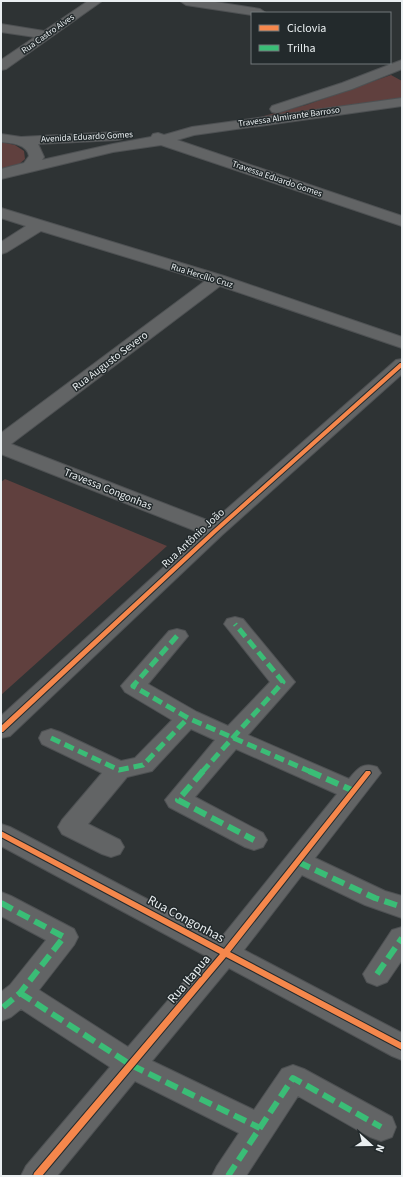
<svg xmlns="http://www.w3.org/2000/svg" width="403" height="1177" viewBox="0 0 403 1177" font-family="'Source Sans 3',sans-serif">
<style>
.green{fill:#60403e}
.lines{fill:none;stroke-linecap:round;stroke-linejoin:round}
.minor-casing{stroke:#4e5153;stroke-width:2}
.minor{fill:#626465;fill-rule:evenodd}
.quiet-far1{stroke:#3abd76;stroke-width:5;stroke-dasharray:10 5;stroke-linecap:butt}
.quiet{stroke:#3abd76;stroke-width:6;stroke-dasharray:13 6;stroke-linecap:butt}
.cycleway-casing{stroke:#232a2c;stroke-width:2}
.cycleway{fill:#f5874c;fill-rule:evenodd}
.labels{text-anchor:middle;dominant-baseline:central;stroke-width:3;stroke-linejoin:round;paint-order:stroke}
.far-street-label{font-size:9px;fill:#eaeff1;stroke:#232a2c}
.street-label{font-size:11px;fill:#eaeff1;stroke:#232a2c}
.near-street-label{font-size:13px;fill:#eaeff1;stroke:#232a2c}
</style>
<rect width="100%" height="100%" fill="#2e3334"/>
<g class="green">
<polygon points="391,75 402,81 402,98 260,117 306,105"/>
<polygon points="1,142 15,145 24,151 25,159 17,166 1,171"/>
<polygon points="5,479 167,546 1,695 1,482"/>
</g>
<g class="lines">
<defs>
<g id="minor">
<polygon points="88,1 102,1 6,69 1,70 1,60 35,37 1,32 1,24 44,31"/>
<polygon points="180,1 209,1 260,9 266,13 252,13 252,15 186,5"/>
<polygon points="402,60 402,69 352,89 277,113 272,112 270,109 272,106 342,83"/>
<path d="M402,98v8l-208,29 -17,5 225,76v10l-241,-81 -48,7 -112,27v-10l23,-6 5,-7c-2,-12 -17,-13 -28,-14v-8l20,3 96,-5 5,1 2,3 -2,3 -5,1 -79,4 6,13 -2,3 71,-16 38,-7 2,-3 5,-1 6,2 28,-8z"/>
<polygon points="1,208 224,276 402,337 402,348 220,286 11,444 212,522 396,360 402,359 402,374 222,535 10,736 1,738 1,716 201,533 1,454 1,433 205,281 41,231 7,252 1,254 1,242 26,226 1,218"/>
<path d="M235,617l8,2 52,63 -47,53 101,44c9,-11 14,-17 28,-12l4,6 -66,85 70,33 17,5v22l-37,-13 -63,-30 -58,75 158,83v27l-10,-4 -163,-88 -77,93 102,49 28,-41 11,-4 11,4 88,48 4,10 -4,10 -11,4 -11,-4 -72,-41 -52,80h-34l5,-10 22,-33 -104,-52 -78,95h-36l5,-10 84,-99 -89,-58 -10,8 -10,4v-29l9,-7 36,-45 -45,-24v-24l10,4 63,33 4,8 -4,8 -35,45 89,57 78,-91 -205,-110v-22l9,3 211,111 116,-144 -101,-45 -41,48 68,36 4,7 -4,7 -9,3 -9,-3 -76,-40 -4,-7 50,-60 -24,-11 -39,42 -25,6 -39,47 32,16 4,7 -4,7 -9,3 -9,-3 -40,-20 -4,-7 4,-7 40,-47 -60,-29 -3,-6 3,-6 9,-3 9,3 61,29 14,-3 37,-38 -47,-28 -4,-6 48,-55 8,-2 8,2 3,5 -40,48 49,28 31,14 42,-44 -46,-58 3,-5z"/>
<polygon points="402,927 402,960 387,982 377,986 367,982 363,974 392,930"/>
</g>
</defs>
<use href="#minor" class="minor-casing"/>
<use href="#minor" class="minor"/>
<g class="quiet-far1">
<polyline points="177,636 133,686 188,718 311,772"/>
<polyline points="51,738 119,770 143,765 188,718"/>
<polyline points="202,772 283,682 235,624"/>
</g>
<g class="quiet">
<polyline points="203,771 178,800 254,840"/>
<polyline points="309,771 354,791"/>
<polyline points="298,862 375,898 402,907"/>
<polyline points="1,903 64,937 20,993 1,1009"/>
<polyline points="377,974 402,938"/>
<polyline points="20,993 131,1065 260,1128"/>
<polyline points="228,1176 293,1078 381,1127"/>
</g>
<defs>
<g id="cycleway">
<polygon points="400,363 402,363 402,367 217,532 3,732 1,732 1,726 213,530"/>
<polygon points="366,771 370,771 371,773 230,952 402,1043 402,1050 226,957 42,1176 33,1176 34,1173 220,954 1,837 1,831 224,949"/>
</g>
</defs>
<use href="#cycleway" class="cycleway-casing"/>
<use href="#cycleway" class="cycleway"/>
</g>
<g class="labels">
<g class="far-street-label">
<text transform="translate(48 34) rotate(-35)">Rua Castro Alves</text>
<text transform="translate(289 117) rotate(-8)">Travessa Almirante Barroso</text>
<text transform="translate(87 137) rotate(-3)">Avenida Eduardo Gomes</text>
<text transform="translate(277 179) rotate(19)">Travessa Eduardo Gomes</text>
<text transform="translate(202 276) rotate(17)">Rua Hercílio Cruz</text>
</g>
<g class="street-label">
<text transform="translate(110 361) rotate(-37)">Rua Augusto Severo</text>
<text transform="translate(108 489) rotate(22)">Travessa Congonhas</text>
<text transform="translate(193 538) rotate(-43)">Rua Antônio João</text>
</g>
<g class="near-street-label">
<text transform="translate(186 919) rotate(28)">Rua Congonhas</text>
<text transform="translate(189 979) rotate(-50)">Rua Itapua</text>
</g>
</g>
<rect width="403" height="1177" fill="none" stroke="#eaeff1" stroke-width="4"/>
<rect x="251" y="12" width="140" height="52" fill="#232a2c" stroke="#73797b"/>
<rect x="259" y="25" width="20" height="6" fill="#f5874c" stroke="#73797b"/>
<text x="287" y="32" font-size="12" fill="#eaeff1">Ciclovia</text>
<rect x="259" y="45" width="20" height="6" fill="#3abd76" stroke="#73797b"/>
<text x="287" y="52" font-size="12" fill="#eaeff1">Trilha</text>
<g transform="translate(371 1145) rotate(111)" stroke="#232a2c" stroke-width="3" paint-order="stroke">
<path d="M0-3L7 15L0 10L-7 15Z" fill="#eaeff1"/>
<text y="-6" font-size="11" font-weight="bold" text-anchor="middle" fill="#eaeff1">N</text>
</g>
</svg>
